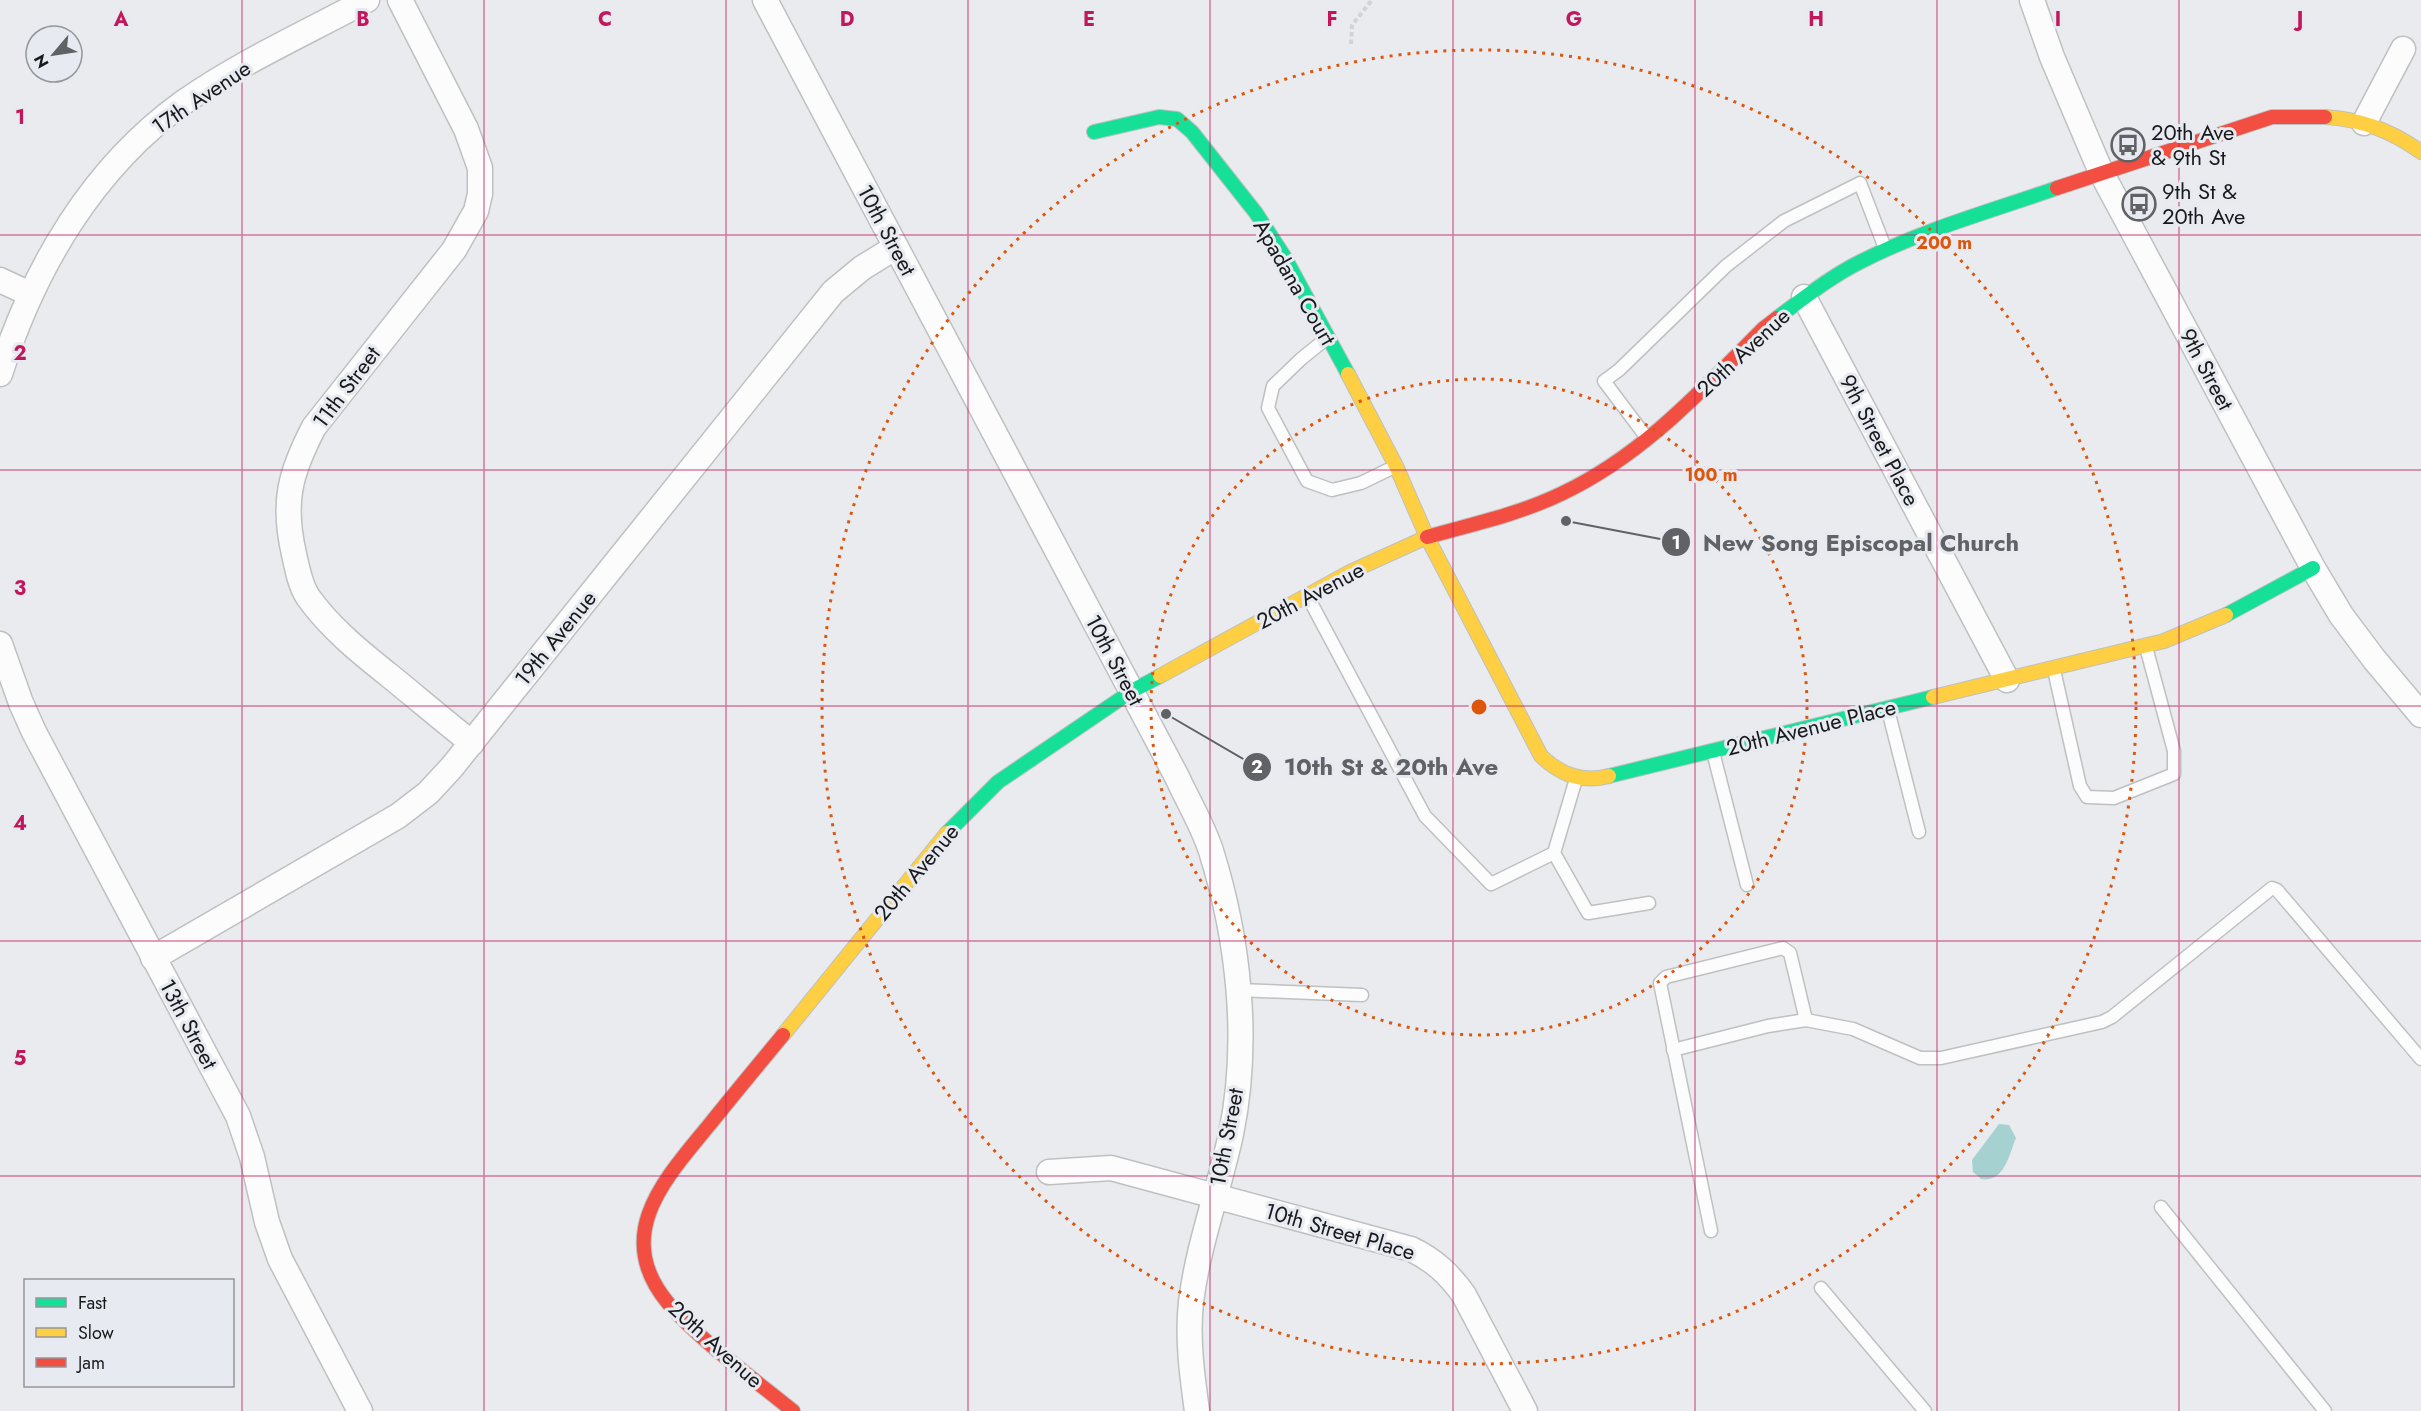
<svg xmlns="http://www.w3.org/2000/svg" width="2421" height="1411" viewBox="0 0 2421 1411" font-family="Jost,sans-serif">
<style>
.water{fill:#a6d1d1}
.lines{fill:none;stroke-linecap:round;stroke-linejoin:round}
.lane-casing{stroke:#bec0c1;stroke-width:15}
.street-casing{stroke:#bec0c1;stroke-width:27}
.fast-casing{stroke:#bec0c1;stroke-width:16}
.slow-casing{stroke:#bec0c1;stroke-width:16}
.jam-casing{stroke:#bec0c1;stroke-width:16}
.path{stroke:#d3d3d4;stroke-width:4;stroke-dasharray:4.5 3;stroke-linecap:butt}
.lane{stroke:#fcfcfc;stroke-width:12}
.street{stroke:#fcfcfc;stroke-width:24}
.fast{stroke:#16e098;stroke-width:14}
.slow{stroke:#ffcf43;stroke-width:14}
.jam{stroke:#f24e42;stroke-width:14}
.grid{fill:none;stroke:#c2185b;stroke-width:1.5;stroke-opacity:0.55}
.ring{fill:none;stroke:#de560d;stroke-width:3;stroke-dasharray:3 6}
.labels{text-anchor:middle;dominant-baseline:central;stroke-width:6;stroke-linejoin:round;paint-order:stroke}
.street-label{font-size:22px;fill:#18191b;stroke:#e7eaf0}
.poi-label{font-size:22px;fill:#18191b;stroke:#e7eaf0;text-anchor:start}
.grid-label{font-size:20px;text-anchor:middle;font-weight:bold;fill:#c2185b;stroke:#e7eaf0;stroke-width:6;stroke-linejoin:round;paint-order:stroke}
.centre{fill:#de560d;stroke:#e7eaf0;stroke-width:3}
.ring-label{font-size:18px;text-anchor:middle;font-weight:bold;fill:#de560d;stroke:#e7eaf0;stroke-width:6;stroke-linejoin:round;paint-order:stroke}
.leader{fill:none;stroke:#616265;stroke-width:2}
.callout-dot{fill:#616265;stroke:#e7eaf0;stroke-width:2}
.mark-label{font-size:18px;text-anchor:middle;font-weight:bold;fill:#fff}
.callout-label{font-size:24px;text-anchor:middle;font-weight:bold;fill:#616265;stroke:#e7eaf0;stroke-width:6;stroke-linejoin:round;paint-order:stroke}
</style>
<rect width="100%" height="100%" fill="#e9ebee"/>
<path class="water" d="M1999,1124l10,1 7,13c-7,17 -12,45 -35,41l-8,-7 -1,-12z"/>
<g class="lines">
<defs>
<g id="lane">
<polyline points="1327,338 1301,359 1273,386 1268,408 1307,481 1332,490 1361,483 1394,467"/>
<polyline points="1647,438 1604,381 1619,370 1726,266 1784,221 1860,183 1885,248"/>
<polyline points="1308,597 1425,816 1491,884 1554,853"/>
<polyline points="2054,670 2080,786 2087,797 2114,798 2174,774 2174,751 2146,647"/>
<polyline points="1888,710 1919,832"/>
<polyline points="1713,752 1747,885"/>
<polyline points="1576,779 1554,853 1588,913 1649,903"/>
<polyline points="1238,990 1362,995"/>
<polyline points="1673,1050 1768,1026 1806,1020"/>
<polyline points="2161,1207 2325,1411"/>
<polyline points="1711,1231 1660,983 1666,977 1783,948 1790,953 1806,1020 1853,1029 1920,1058 1941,1058 2102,1022 2112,1017 2272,888 2277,890 2421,1059"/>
<polyline points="1821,1288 1925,1411"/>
</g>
<g id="street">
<path d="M400,0l66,129 14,39v26l-4,17 -22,39 -140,177c-24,46 -32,75 -20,127 3,14 6,31 14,43 22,31 53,56 82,79 27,22 54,45 82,67"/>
<path d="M765,0l412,777c11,24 26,49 34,74 28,89 39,191 20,283 -12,56 -33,111 -40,168 -4,36 1,73 6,109"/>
<polyline points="2032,0 2052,57 2101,172 2313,568 2341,615 2374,659 2421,715"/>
<polyline points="2364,123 2403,49"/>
<polyline points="0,280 30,294"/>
<polyline points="1804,297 2007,680"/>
<path d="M0,374c34,-106 92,-206 184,-272 57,-40 122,-69 183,-102"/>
<polyline points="0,644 21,703 34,732 238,1116 252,1157 267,1222 280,1259 360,1411"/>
<polyline points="153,958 398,816 428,793 452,767 833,292 862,268 896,247"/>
<path d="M1049,1172l62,-4 300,81c23,11 38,25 53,46l61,116"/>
</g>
<g id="fast">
<polyline points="1094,132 1159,117 1177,119 1192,132 1256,213 1284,256 1348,374"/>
<path d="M1777,318c27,-20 53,-41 83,-56 62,-32 131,-51 197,-74"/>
<polyline points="2226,615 2313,568"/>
<polyline points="1609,776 1933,697"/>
<polyline points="947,833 998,782 1132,691 1160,676"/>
</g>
<g id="slow">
<path d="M2325,117c36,2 67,14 96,35"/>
<path d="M1348,374l48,92 31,71 114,219c20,19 41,27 68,20"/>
<polyline points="1160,676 1350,572 1427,537"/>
<polyline points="1933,697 2164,641 2226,615"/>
<polyline points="783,1035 947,833"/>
</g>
<g id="jam">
<polyline points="2057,188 2272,117 2325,117"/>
<path d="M1427,537c46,-13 93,-23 136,-44 80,-38 139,-103 201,-165l13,-10"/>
<path d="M783,1035c-24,29 -49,59 -73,89 -44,54 -99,110 -42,179 32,38 86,76 125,108"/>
</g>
</defs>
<use href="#lane" class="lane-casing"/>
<use href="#street" class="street-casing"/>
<use href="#fast" class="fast-casing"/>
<use href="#slow" class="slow-casing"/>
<use href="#jam" class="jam-casing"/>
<polyline class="path" points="1351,44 1352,25 1372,0"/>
<use href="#lane" class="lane"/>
<use href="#street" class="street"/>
<use href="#fast" class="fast"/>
<use href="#slow" class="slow"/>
<use href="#jam" class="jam"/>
</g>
<path class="grid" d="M242,0v1411M484,0v1411M726,0v1411M968,0v1411M1210,0v1411M1453,0v1411M1695,0v1411M1937,0v1411M2179,0v1411M0,235h2421M0,470h2421M0,706h2421M0,941h2421M0,1176h2421"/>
<g class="ring">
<circle cx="1479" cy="707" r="328"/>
<circle cx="1479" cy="707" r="657"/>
</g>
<defs>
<symbol id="bus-ring" viewBox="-11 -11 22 22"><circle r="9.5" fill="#e7eaf0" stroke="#616265" stroke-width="1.5"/><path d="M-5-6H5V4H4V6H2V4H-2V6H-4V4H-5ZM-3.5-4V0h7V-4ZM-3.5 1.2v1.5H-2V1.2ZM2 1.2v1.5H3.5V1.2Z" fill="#616265"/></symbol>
</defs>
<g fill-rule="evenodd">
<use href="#bus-ring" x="2109" y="126" width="38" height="38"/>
<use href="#bus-ring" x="2120" y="185" width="38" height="38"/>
</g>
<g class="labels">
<g class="street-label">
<text transform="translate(201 97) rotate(-34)">17th Avenue</text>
<text transform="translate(887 230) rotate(62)">10th Street</text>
<text transform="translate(1295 282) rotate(60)">Apadana Court</text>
<text transform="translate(1743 352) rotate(-43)">20th Avenue</text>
<text transform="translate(2207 369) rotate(62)">9th Street</text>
<text transform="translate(346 387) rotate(-53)">11th Street</text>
<text transform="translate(1880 440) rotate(62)">9th Street Place</text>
<text transform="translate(1310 595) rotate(-28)">20th Avenue</text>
<text transform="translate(555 638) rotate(-51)">19th Avenue</text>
<text transform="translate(1115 660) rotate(62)">10th Street</text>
<text transform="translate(1811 727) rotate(-14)">20th Avenue Place</text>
<text transform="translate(916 872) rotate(-50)">20th Avenue</text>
<text transform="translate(189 1024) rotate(62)">13th Street</text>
<text transform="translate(1226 1137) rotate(-79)">10th Street</text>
<text transform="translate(1340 1231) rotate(16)">10th Street Place</text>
<text transform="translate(716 1344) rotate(42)">20th Avenue</text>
</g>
<g class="poi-label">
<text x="2151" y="132">20th Ave<tspan x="2151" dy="25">&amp; 9th St</tspan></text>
<text x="2162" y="191">9th St &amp;<tspan x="2162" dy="25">20th Ave</tspan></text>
</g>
</g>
<g class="grid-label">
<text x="121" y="26">A</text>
<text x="363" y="26">B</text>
<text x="605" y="26">C</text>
<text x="847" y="26">D</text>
<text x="1089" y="26">E</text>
<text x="1332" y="26">F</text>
<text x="1574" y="26">G</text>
<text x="1816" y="26">H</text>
<text x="2058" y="26">I</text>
<text x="2300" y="26">J</text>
<text x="20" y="124">1</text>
<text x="20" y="360">2</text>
<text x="20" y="595">3</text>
<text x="20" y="830">4</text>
<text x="20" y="1065">5</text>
</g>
<circle cx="1479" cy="707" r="9" class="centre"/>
<g class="ring-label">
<text x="1944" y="249">200 m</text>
<text x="1711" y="481">100 m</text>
</g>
<path class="leader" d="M1566 521L1676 542M1166 714L1257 767"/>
<g class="callout-dot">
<circle cx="1566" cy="521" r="6"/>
<circle cx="1166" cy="714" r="6"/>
<circle cx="1676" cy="542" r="15"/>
<circle cx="1257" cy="767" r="15"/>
</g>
<g class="mark-label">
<text x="1676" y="549">1</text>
<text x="1257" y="773">2</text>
</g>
<g class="callout-label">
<text x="1861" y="551">New Song Episcopal Church</text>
<text x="1391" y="775">10th St &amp; 20th Ave</text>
</g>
<rect x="24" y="1279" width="210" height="108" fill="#e7eaf0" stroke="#94969b" stroke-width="1.5"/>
<rect x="36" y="1298" width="30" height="9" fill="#16e098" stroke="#94969b" stroke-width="1.5"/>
<text x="78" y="1309" font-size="18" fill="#18191b">Fast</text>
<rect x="36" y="1328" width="30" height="9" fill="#ffcf43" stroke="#94969b" stroke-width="1.5"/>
<text x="78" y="1339" font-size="18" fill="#18191b">Slow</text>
<rect x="36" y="1358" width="30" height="9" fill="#f24e42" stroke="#94969b" stroke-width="1.5"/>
<text x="78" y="1369" font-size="18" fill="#18191b">Jam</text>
<g transform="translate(54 54) rotate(241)"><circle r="28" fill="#e7eaf0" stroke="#94969b" stroke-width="1.5"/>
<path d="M0-4.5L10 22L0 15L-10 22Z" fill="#616265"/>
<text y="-9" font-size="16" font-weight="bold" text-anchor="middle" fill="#18191b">N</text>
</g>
</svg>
